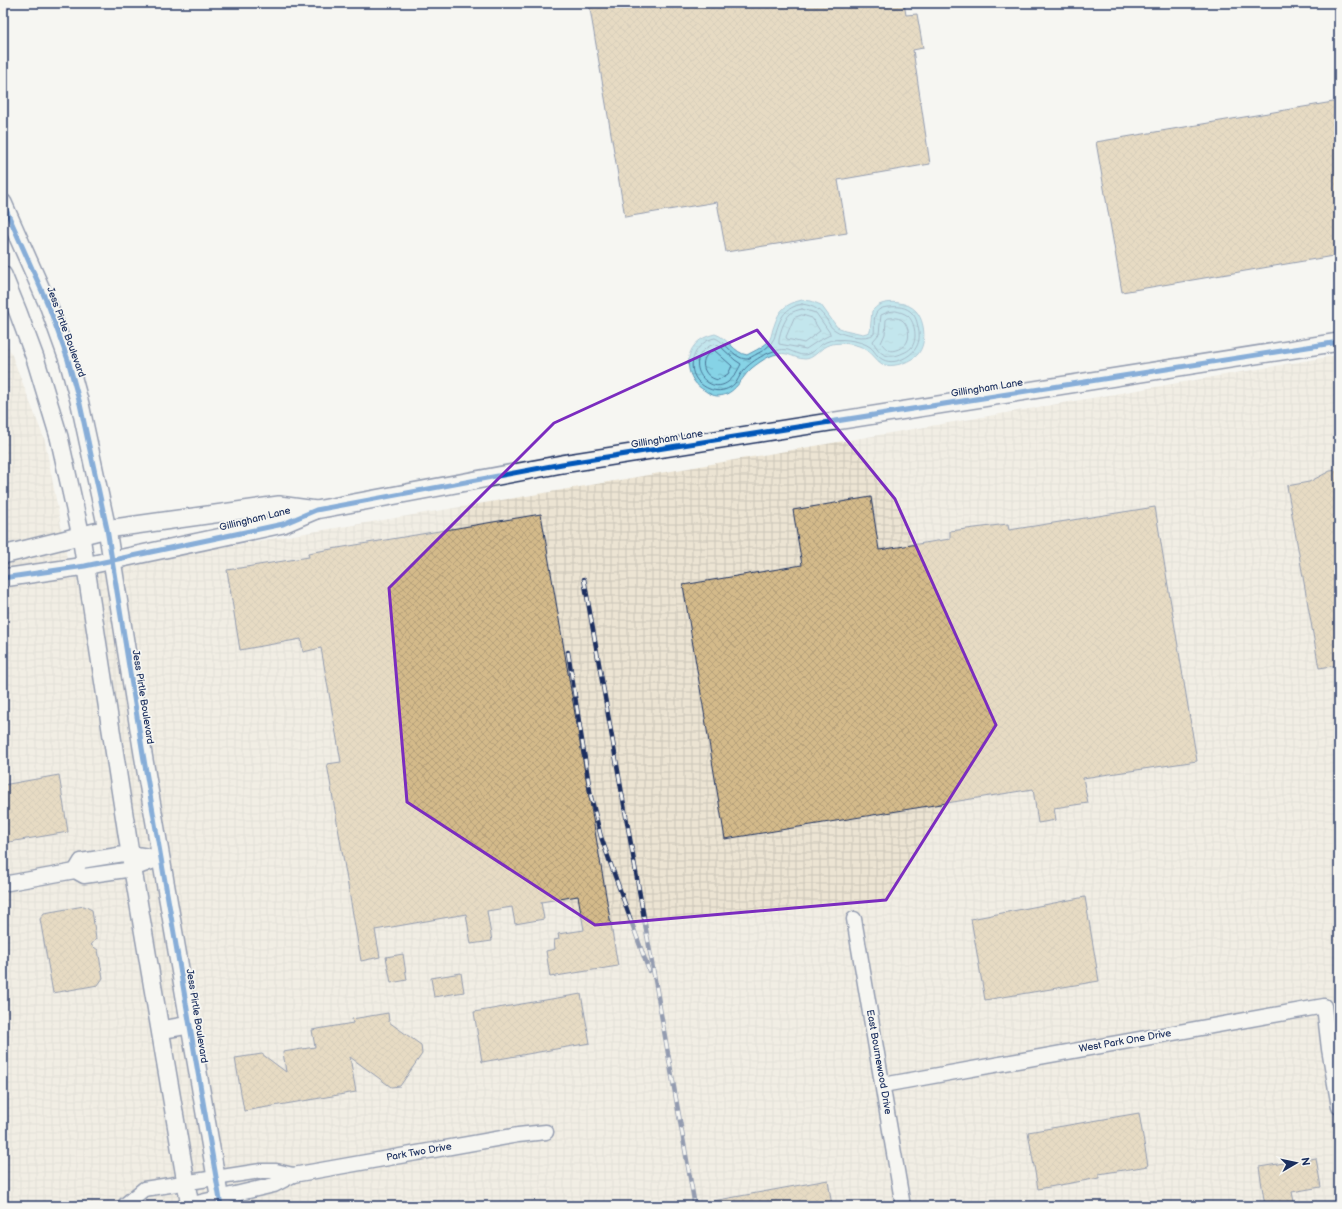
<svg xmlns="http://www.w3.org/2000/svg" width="1342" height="1209" viewBox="0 0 1342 1209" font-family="'Balsamiq Sans',sans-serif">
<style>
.industrial{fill:url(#industrial-grid)}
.water{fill:url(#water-ripples);stroke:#5b91b0}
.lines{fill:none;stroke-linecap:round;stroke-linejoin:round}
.shore{stroke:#467194;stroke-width:1}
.building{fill:url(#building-cross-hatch);stroke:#1b2f5e}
.minor-casing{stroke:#1b2f5e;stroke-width:17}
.tertiary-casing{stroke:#1b2f5e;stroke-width:20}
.minor{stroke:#f6f6f2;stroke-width:14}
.tertiary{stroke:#f6f6f2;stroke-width:17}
.rail-casing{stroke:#1b2f5e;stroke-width:4.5}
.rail{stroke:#f6f6f2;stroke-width:3;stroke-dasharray:9;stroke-linecap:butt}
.cycleway-casing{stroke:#f6f6f2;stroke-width:8}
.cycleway{stroke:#0057b8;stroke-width:5}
.marked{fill:none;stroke:#7b2cbf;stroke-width:3;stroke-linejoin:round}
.labels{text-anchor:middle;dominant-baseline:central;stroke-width:3.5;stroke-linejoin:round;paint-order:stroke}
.street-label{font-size:10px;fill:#1b2f5e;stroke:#f6f6f2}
</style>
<defs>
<pattern id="industrial-grid" width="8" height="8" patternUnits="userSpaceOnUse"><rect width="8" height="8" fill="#ece4d3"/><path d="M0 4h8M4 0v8" fill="none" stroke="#cac4b8"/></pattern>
<pattern id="water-ripples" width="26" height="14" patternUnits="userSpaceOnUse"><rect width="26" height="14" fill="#86d3e6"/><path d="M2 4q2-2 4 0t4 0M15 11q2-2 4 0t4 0" fill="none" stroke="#73b5c8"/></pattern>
<pattern id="building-cross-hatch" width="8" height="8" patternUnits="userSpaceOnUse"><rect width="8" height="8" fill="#d4ba8a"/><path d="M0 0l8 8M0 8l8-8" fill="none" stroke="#b5a07a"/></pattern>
</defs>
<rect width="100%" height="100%" fill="#f6f6f2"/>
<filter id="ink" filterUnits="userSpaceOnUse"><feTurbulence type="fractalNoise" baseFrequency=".025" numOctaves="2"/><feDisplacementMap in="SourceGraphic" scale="8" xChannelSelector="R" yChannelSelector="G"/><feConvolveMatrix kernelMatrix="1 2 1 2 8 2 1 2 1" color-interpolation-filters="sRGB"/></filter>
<g filter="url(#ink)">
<polygon class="industrial" points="3,332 45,441 71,579 144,560 562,490 1339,355 1339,1206 3,1206"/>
<path class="water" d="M802,300l9,1 10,4 16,22 8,3 18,4 7,-2 2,-21c2,-2 5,-5 7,-6 10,-5 29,-3 37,6 9,10 11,32 2,43 -2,3 -8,6 -12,8 -7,3 -17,5 -24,2 -6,-4 -9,-10 -15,-14 -9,-7 -32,-9 -41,-4 -7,4 -13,13 -21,13 -6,0 -12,-3 -18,-5 -12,-3 -25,6 -35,14 -11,9 -16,27 -34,28 -5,0 -10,-3 -14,-6 -15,-8 -21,-30 -10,-44 5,-7 13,-10 21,-12 13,4 19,19 32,21 7,-4 19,-9 23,-16 2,-4 2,-9 4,-13 5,-16 11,-22 28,-26z"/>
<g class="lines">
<g class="shore">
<path d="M802,304c13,2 18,6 25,16 2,4 4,8 8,10 8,6 31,10 39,4 1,-7 -1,-15 2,-21 3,-5 9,-6 14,-6 7,-1 17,0 22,6 4,4 5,9 6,14 4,15 -2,27 -18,33 -8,3 -16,2 -22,-4 -3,-3 -5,-7 -8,-9 -9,-7 -34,-10 -44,-5 -7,3 -11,9 -18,12 -6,3 -14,-2 -20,-4 -14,-3 -36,10 -45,21 -3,3 -4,7 -6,10 -11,14 -29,12 -40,-1 -12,-16 0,-39 18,-42 12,5 20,22 33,21 8,-5 21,-10 25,-19 2,-2 2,-6 3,-8 5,-16 9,-24 26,-28z"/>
<path d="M802,309l14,4 14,20v2l-12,6 -12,8 -27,-5c-1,-8 5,-24 11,-30 3,-3 8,-4 12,-5z"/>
<path d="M896,311c4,1 8,2 12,5 7,6 10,24 3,32 -2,2 -5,4 -8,5 -14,7 -24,2 -30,-12l6,-7 2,-19 7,-3z"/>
<polygon points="802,315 812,318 820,331 804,343 787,339 786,337 794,318"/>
<path d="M889,318c10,-1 16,1 19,12 1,4 1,8 -1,12 -2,5 -14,11 -19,8 -3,-2 -5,-5 -7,-7l4,-9 1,-14z"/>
<path d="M714,344l7,3 14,13 6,4c-3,6 -7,14 -13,18 -21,16 -49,-25 -14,-38z"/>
<path d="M714,350l18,16 -4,8 -10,6c-16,-3 -21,-23 -4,-30z"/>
</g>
</g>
<g class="building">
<polygon points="589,3 904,3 906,15 917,14 923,48 913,50 930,164 838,180 847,233 726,252 717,202 625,217"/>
<polygon points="1339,101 1339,255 1122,292 1096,142"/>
<polygon points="1339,470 1339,665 1319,668 1287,486 1309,482 1330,471"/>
<polygon points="871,497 879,550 950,539 950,531 1008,524 1009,530 1155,507 1197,761 1083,778 1088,803 1054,808 1056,820 1038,823 1033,789 725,839 683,585 802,565 793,510"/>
<polygon points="541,514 618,966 550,977 546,951 555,949 554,940 559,939 558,934 584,930 578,896 541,902 544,919 515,924 512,907 487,911 492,941 471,944 466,914 375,930 380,957 361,961 327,764 341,762 321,648 303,652 301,639 240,650 227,570 309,557 308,553"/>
<polygon points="59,775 68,832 3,843 3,785"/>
<polygon points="1085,897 1099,981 985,1000 971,919"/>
<polygon points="84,906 92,910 96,939 91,945 98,950 103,978 98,985 53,993 40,919 44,913"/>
<polygon points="403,954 407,980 391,983 386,957"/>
<polygon points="461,973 464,992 434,997 431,978"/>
<polygon points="581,994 590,1043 482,1062 474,1012"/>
<polygon points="388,1013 389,1022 421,1045 422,1054 400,1086 391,1087 350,1057 356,1092 244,1111 235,1058 262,1054 286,1072 283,1052 315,1047 312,1030 353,1023 352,1019"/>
<polygon points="1139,1113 1148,1166 1099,1174 1099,1178 1038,1189 1028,1132"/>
<polygon points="1316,1158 1321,1187 1292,1192 1295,1206 1265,1206 1259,1167"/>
<polygon points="828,1180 832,1206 713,1206 713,1201"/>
</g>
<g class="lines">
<defs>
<g id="minor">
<polyline points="75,871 81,861 130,853 160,858"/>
<polyline points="3,884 75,871 84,876 133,869 162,858"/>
<polyline points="854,919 903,1206"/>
<polyline points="883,1085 1324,1006 1329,1049 1339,1107"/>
<polyline points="125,1205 144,1189 261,1171 276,1171 293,1175"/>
<polyline points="184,1206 274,1185 293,1175 518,1135 546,1132"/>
</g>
<g id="tertiary">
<polyline points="3,203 49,307 68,360 80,404 107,529 143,754 221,1206"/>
<polyline points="3,275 18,312 35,358 59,437 81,536 130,853 190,1206"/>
<polyline points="3,555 107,529 279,505 316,510"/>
<polyline points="3,578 85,566 283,524 316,510 562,464 1339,342"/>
<polyline points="161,1030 189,1025"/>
</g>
</defs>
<use href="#minor" class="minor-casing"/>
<use href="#tertiary" class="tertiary-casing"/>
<use href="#minor" class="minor"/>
<use href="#tertiary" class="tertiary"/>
<defs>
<g id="rail">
<polyline points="584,579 695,1206"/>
<polyline points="568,652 591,797 601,837 649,971"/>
</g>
</defs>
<use href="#rail" class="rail-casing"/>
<use href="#rail" class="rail"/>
<defs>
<g id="cycleway">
<polyline points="3,203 49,307 68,360 80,404 107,529 143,754 221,1206"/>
<polyline points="3,578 85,566 283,524 316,510 562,464 1339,342"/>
</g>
</defs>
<use href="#cycleway" class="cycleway-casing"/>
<use href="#cycleway" class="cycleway"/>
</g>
</g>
<path d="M0 0H1342V1209H0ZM757,330l138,169 101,226 -110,175 -291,25 -188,-123 -18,-214 165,-165z" fill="#f6f6f2" fill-opacity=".55" fill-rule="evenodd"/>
<path class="marked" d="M757,330l138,169 101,226 -110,175 -291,25 -188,-123 -18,-214 165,-165z"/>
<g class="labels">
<g class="street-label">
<text transform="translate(66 332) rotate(70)">Jess Pirtle Boulevard</text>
<text transform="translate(987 388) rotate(-9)">Gillingham Lane</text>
<text transform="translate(667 439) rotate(-9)">Gillingham Lane</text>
<text transform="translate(255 519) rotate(-14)">Gillingham Lane</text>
<text transform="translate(143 697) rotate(81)">Jess Pirtle Boulevard</text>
<text transform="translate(197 1016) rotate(81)">Jess Pirtle Boulevard</text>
<text transform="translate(1125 1041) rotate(-10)">West Park One Drive</text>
<text transform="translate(879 1062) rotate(80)">East Bournewood Drive</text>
<text transform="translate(419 1152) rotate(-10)">Park Two Drive</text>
</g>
</g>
<rect width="1342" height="1209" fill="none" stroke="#f6f6f2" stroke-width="16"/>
<rect x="8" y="8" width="1326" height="1193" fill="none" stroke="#1b2f5e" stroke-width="1.5" filter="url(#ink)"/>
<g transform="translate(1296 1163) rotate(81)" stroke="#f6f6f2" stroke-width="3" paint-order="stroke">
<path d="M0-3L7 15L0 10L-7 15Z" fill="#1b2f5e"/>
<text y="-6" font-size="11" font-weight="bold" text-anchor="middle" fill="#1b2f5e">N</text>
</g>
</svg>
